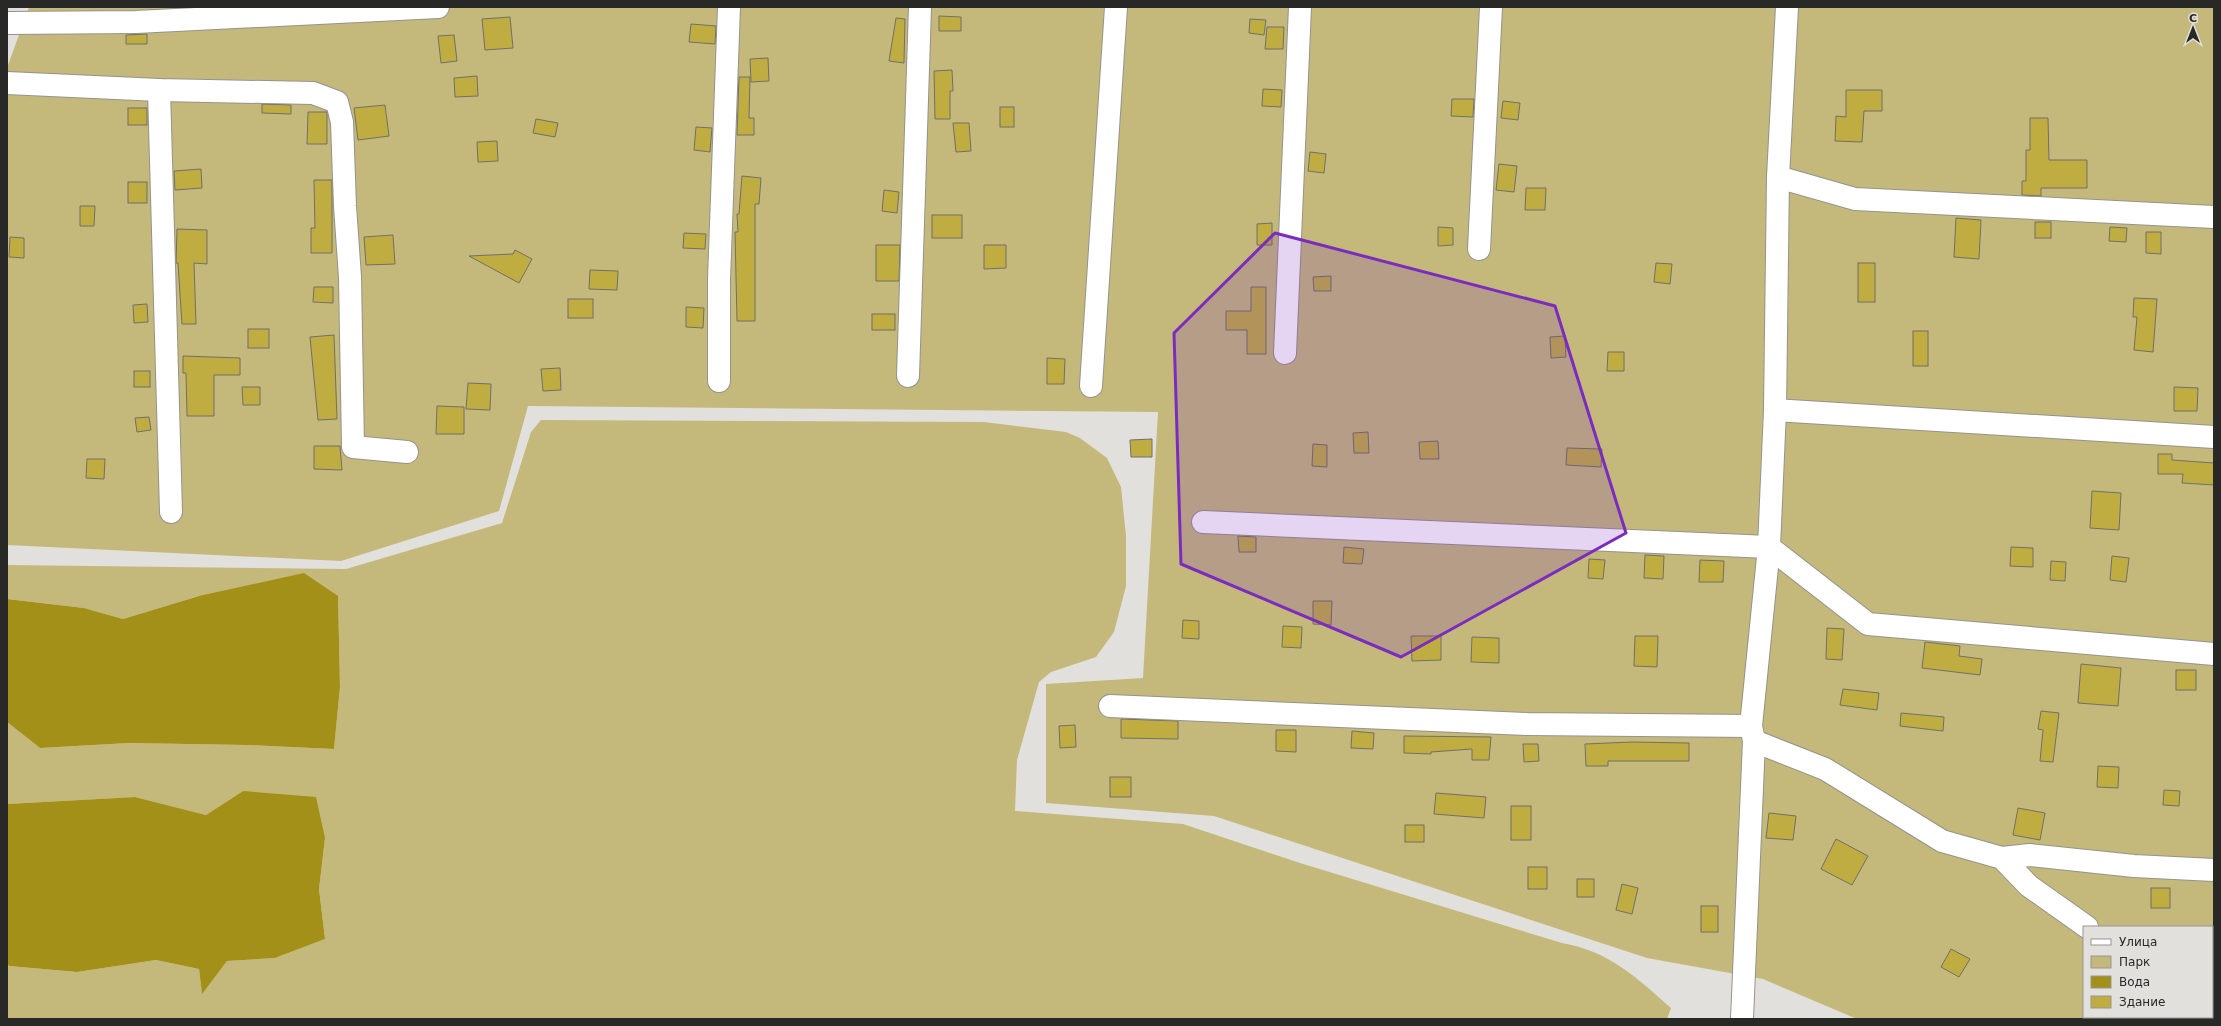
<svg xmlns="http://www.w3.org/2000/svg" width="2221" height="1026" viewBox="0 0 2221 1026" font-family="'DejaVu Sans',sans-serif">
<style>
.green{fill:#c4b97a;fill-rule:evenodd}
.water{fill:#a29019}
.building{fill:#c0ad41;stroke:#706f6c}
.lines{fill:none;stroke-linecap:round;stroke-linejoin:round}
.minor-casing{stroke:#93938f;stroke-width:24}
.minor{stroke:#fff;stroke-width:22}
.marked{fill:#7b2cbf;fill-opacity:0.2;stroke:#7b2cbf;stroke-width:3;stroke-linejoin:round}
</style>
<rect width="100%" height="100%" fill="#e1e0dc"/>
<g class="green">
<path d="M29,7h2185v1012h-357l-94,-40 -116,-21 -433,-142 -168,-13v-119l97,-6 15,-266 -630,-6 -29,105 -158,50 -334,-16v-477zM2084,927h128v90h-128z"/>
<path d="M541,420l443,2 82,10 14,6 27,20 14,29 5,49v50l-12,46 -18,25 -45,15 -12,10 -22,78 -2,51 168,13 117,39 262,80c47,8 75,35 109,65l-4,11h-1660v-56l2,3 68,6 79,-12 43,9 3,24 25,-32 48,-3 50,-19 -6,-50 6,-51 -82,-47 -37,24 -71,-18 -128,7v-82l33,26 89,-5 117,2 88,4 6,-62 -2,-90 -139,-1 -76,23 -39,-11 -77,-9v-34l339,4 156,-46 29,-91z"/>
</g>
<g class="water">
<polygon points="304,573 338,596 340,687 334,749 246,745 129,743 40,748 7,722 7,599 84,608 123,619 199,596"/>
<polygon points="243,791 316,797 325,838 319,889 325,939 275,958 227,961 202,994 199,969 156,960 77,972 9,966 7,963 7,804 135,797 206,815"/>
</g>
<g class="building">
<polygon points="939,16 961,17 961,31 939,31"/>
<polygon points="510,17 513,48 485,50 482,19"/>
<polygon points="896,18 905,19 904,63 889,61"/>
<polygon points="1250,19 1266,20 1264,35 1249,33"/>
<polygon points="691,24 716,26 715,44 689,42"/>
<polygon points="1267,27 1284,27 1283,49 1265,49"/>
<polygon points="147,34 147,44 126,44 126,35"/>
<polygon points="454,35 457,61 441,63 438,36"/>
<polygon points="768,58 769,81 751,82 750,59"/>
<polygon points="952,70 953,91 950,91 950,119 935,119 934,71"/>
<polygon points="477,76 478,96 455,97 454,78"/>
<polygon points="739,77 750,77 749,118 754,118 754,135 737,135"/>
<polygon points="1263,89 1282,90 1281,107 1262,106"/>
<polygon points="1846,90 1882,90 1882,111 1864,111 1862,142 1835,141 1836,116 1846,117"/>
<polygon points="1452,99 1474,99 1473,117 1451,116"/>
<polygon points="1503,101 1520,103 1518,120 1501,118"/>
<polygon points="262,104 291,105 291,114 262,113"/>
<polygon points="385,105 389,136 358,140 354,108"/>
<rect x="1000" y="107" width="14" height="20"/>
<rect x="128" y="108" width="19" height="17"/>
<polygon points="308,112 327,112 327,144 307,144"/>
<polygon points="2030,118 2048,118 2049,160 2087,160 2087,188 2041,188 2041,196 2022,195 2022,181 2026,181 2026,150 2030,150"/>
<polygon points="536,119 558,123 555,137 533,133"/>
<polygon points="953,123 969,123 971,151 956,152"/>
<polygon points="696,127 712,128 710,152 694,150"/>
<polygon points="497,141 498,161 478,162 477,142"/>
<polygon points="1310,152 1326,154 1324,173 1308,171"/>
<polygon points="1499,164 1517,166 1514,192 1496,190"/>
<polygon points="201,169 202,188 175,190 174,171"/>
<polygon points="742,176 761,178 759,204 755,204 755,321 737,321 735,232 738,232 737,214 739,214"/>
<polygon points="314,180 332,180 332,253 311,253 311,228 315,228"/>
<rect x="128" y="182" width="19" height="21"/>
<polygon points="1526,188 1546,188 1545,210 1525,210"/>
<polygon points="884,190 899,192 897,213 882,211"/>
<polygon points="80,206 95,206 94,226 80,226"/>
<rect x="932" y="215" width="30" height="23"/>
<polygon points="1956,218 1981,220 1979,259 1954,257"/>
<rect x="2035" y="222" width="16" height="16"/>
<polygon points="1272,223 1272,245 1257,245 1257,224"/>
<polygon points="1438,227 1453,228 1453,245 1438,246"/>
<polygon points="2110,227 2127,228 2126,242 2109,241"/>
<polygon points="177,229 207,230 207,264 194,263 196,324 182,324 178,263 176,263"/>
<polygon points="2146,232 2161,232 2161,254 2146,253"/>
<polygon points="684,233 706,234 705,249 683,248"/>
<polygon points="393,235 395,264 366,265 364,237"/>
<polygon points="10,237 24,238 24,258 9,257"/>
<polygon points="876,245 900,245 899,281 876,281"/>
<polygon points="984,245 1006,245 1006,268 984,269"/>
<polygon points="515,250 532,259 519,283 469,256 513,254"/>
<polygon points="1656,263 1672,264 1670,284 1654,282"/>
<rect x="1858" y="263" width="17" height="39"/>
<polygon points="590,270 618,271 617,290 589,289"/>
<polygon points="1331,276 1331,291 1314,291 1313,277"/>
<polygon points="314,287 333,287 333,303 313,302"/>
<polygon points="1251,287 1266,287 1266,354 1247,354 1247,330 1226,330 1226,311 1251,311"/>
<polygon points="2134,298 2157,299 2153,352 2134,350 2137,317 2133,317"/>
<rect x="568" y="299" width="25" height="19"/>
<polygon points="147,304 148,322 134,323 133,305"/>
<polygon points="686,307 704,308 703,328 686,327"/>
<rect x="872" y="314" width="23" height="16"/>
<rect x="248" y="329" width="21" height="19"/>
<rect x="1913" y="331" width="15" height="35"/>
<polygon points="334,335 337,419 318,420 310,337"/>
<polygon points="1565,336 1566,357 1551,358 1550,337"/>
<polygon points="1608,352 1624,352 1624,371 1607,371"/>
<polygon points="183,356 240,358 240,375 214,375 214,416 187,416 186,373 183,373"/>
<polygon points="1047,358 1065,359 1064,384 1047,384"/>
<polygon points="560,368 561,390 543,391 541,369"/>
<rect x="134" y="371" width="16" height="16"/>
<polygon points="468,383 491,384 490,410 466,409"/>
<polygon points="242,387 260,387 260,405 243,405"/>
<polygon points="2174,387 2198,388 2197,411 2174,411"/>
<polygon points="437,406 464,407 464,434 436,434"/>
<polygon points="149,417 151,430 137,432 135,418"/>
<polygon points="1368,432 1369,453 1354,453 1353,433"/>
<polygon points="1152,439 1152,457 1131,457 1130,440"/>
<polygon points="1438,441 1439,459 1420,459 1419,442"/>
<polygon points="1313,444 1327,445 1327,467 1312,466"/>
<polygon points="314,446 340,446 342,470 314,469"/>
<polygon points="1567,448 1602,449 1601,467 1566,465"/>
<polygon points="2158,454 2172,454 2172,460 2214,463 2214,485 2182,483 2183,474 2158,474"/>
<polygon points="87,459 105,459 104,479 86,478"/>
<polygon points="2092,491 2121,493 2119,530 2090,528"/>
<polygon points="1238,536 1256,537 1256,552 1239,552"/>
<polygon points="1344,547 1364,549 1362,564 1343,563"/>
<polygon points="2011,547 2033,548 2033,567 2010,566"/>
<polygon points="1645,555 1664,556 1663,579 1644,578"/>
<polygon points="2112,556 2129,558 2126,582 2110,580"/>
<polygon points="1589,559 1605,560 1603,579 1588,578"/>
<polygon points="1700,560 1724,561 1723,582 1699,582"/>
<polygon points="2051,561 2066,562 2065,581 2050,580"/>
<polygon points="1313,601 1332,601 1331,625 1313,624"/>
<polygon points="1183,620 1199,621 1199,639 1182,638"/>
<polygon points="1283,626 1302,627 1301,648 1282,647"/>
<polygon points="1827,628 1844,629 1842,660 1826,659"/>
<polygon points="1411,636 1441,636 1441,660 1412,661"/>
<polygon points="1635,636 1658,636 1657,667 1634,666"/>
<polygon points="1472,637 1499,638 1499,663 1471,662"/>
<polygon points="1925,642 1960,646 1959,656 1982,659 1980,675 1922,668"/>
<polygon points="2081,664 2121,668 2118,706 2078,703"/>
<rect x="2176" y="670" width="20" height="20"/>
<polygon points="1843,689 1879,693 1877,710 1840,705"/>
<polygon points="2041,711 2059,713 2053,762 2040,761 2043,730 2038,729"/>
<polygon points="1901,713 1944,717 1943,731 1900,726"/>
<polygon points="1121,719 1178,721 1178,739 1121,738"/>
<polygon points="1075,725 1076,747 1060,748 1059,726"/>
<polygon points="1276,730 1296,730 1296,752 1276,751"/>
<polygon points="1352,731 1374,733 1373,749 1351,748"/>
<polygon points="1404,736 1491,737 1489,760 1472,760 1472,749 1431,752 1431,754 1404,753"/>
<polygon points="1632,742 1689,743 1689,761 1608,761 1608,766 1586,766 1585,744"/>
<polygon points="1523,744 1538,744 1539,761 1524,762"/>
<polygon points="2098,766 2119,767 2118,788 2097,787"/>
<rect x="1110" y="777" width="21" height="20"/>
<polygon points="2164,790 2180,791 2179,806 2163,805"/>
<polygon points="1436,793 1486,797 1484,818 1434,814"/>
<rect x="1511" y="806" width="20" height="34"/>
<polygon points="2018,808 2045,813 2040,840 2013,835"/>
<polygon points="1769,813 1796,816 1793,840 1766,838"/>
<rect x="1405" y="825" width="19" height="17"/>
<polygon points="1836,839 1868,856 1852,885 1821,869"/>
<rect x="1528" y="867" width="19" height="22"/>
<rect x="1577" y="879" width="17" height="18"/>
<polygon points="1622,884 1638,888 1632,914 1616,910"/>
<rect x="2151" y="888" width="19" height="20"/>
<rect x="1701" y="906" width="17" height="26"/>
<polygon points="1951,949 1970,959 1959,977 1941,967"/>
</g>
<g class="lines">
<defs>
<g id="minor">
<polyline points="7,23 136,22 438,7"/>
<polyline points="7,83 159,90 313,93 337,102 342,122 345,206 350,277 353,447 407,452"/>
<polyline points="159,90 171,512"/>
<polyline points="1778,177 1855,199 2214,217"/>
<polyline points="1479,249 1491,7"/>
<polyline points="1285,353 1300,7"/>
<polyline points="908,376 920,7"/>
<polyline points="719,381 719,279 729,7"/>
<polyline points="1091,386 1116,7"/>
<polyline points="1775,410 2214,437"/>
<polyline points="1203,522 1769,547 1868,624 2214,654"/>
<polyline points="1110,706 1527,724 1751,726"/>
<polyline points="1754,741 1825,769 1942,841 2002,858 2029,886 2087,927"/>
<polyline points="2002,858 2030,855 2134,866 2214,870"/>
<polyline points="2212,1017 2214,1019"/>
<polyline points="1742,1019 1754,741 1751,726 1769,547 1775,410 1778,177 1787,7"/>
</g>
</defs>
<use href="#minor" class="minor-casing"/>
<use href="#minor" class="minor"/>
</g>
<path class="marked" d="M1275,233l280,73 71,227 -225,124 -220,-93 -7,-231z"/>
<rect width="2221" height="1026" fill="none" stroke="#282827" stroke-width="16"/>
<rect x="2083" y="926" width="130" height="92" fill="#e1e0dc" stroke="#979694"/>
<rect x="2091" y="939" width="20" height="6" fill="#ffffff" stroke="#979694"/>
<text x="2119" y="946" font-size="12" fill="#282827">Улица</text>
<rect x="2091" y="956" width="20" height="12" fill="#c4b97a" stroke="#979694"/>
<text x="2119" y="966" font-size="12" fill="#282827">Парк</text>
<rect x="2091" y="976" width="20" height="12" fill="#a29019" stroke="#979694"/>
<text x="2119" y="986" font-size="12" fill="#282827">Вода</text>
<rect x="2091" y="996" width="20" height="12" fill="#c0ad41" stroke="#979694"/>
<text x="2119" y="1006" font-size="12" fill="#282827">Здание</text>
<g transform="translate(2193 28)" stroke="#e1e0dc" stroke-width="3" paint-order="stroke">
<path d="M0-3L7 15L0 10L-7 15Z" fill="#282827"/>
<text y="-6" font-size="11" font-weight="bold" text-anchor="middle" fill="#282827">С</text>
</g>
</svg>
